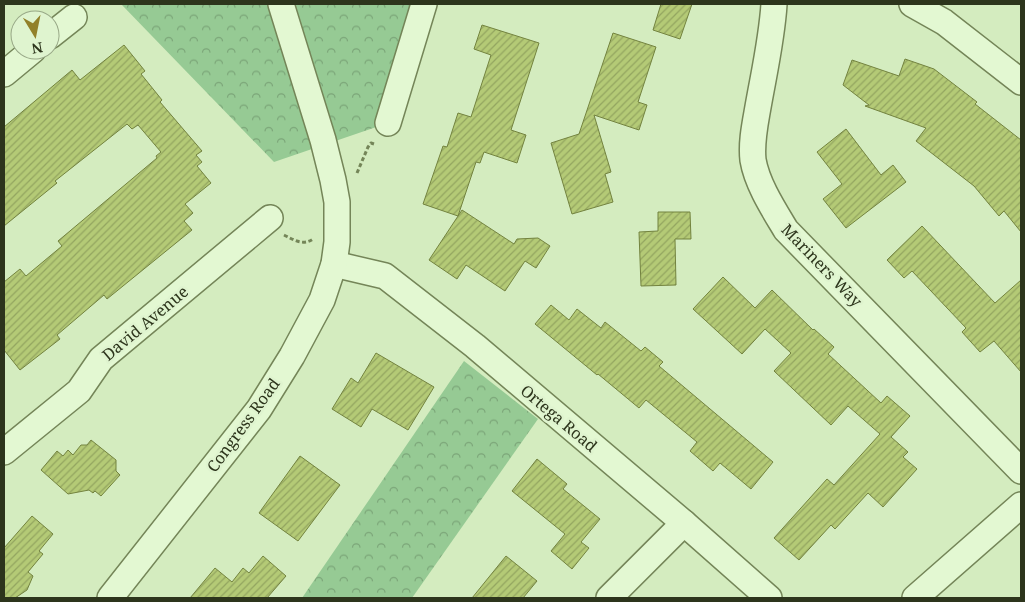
<svg xmlns="http://www.w3.org/2000/svg" width="1025" height="602" viewBox="0 0 1025 602" font-family="'Noto Serif',serif">
<style>
.forest{fill:url(#forest-crowns)}
.building{fill:url(#building-hatch);stroke:#73833f}
.lines{fill:none;stroke-linecap:round;stroke-linejoin:round}
.street-casing{stroke:#748558;stroke-width:28}
.path{stroke:#748558;stroke-width:3;stroke-dasharray:4 2.5;stroke-linecap:butt}
.street{stroke:#e3f8d2;stroke-width:25}
.labels{text-anchor:middle;dominant-baseline:central;stroke-width:5;stroke-linejoin:round;paint-order:stroke}
.street-label{font-size:16px;fill:#2d351c;stroke:#dff4cf}
</style>
<defs>
<pattern id="forest-crowns" width="20" height="18" patternUnits="userSpaceOnUse" patternTransform="scale(1.25)"><rect width="20" height="18" fill="#96ca94"/><path d="M2 6a3 3 0 1 1 6 0M12 15a3 3 0 1 1 6 0" fill="none" stroke="#7ba578"/></pattern>
<pattern id="building-hatch" width="6" height="6" patternUnits="userSpaceOnUse" patternTransform="scale(1.25)"><rect width="6" height="6" fill="#b4ca76"/><path d="M-1 1l2-2M0 6l6-6M5 7l2-2" fill="none" stroke="#93a560"/></pattern>
</defs>
<rect width="100%" height="100%" fill="#d4ecbf"/>
<g class="forest">
<polygon points="121,4 424,4 388,123 274,162"/>
<polygon points="464,361 538,419 412,598 302,598"/>
</g>
<g class="building">
<polygon points="661,4 692,4 680,39 653,30"/>
<polygon points="482,25 539,43 511,130 526,135 517,163 484,152 480,163 476,162 458,216 423,204 443,146 447,147 458,113 471,117 491,55 474,49"/>
<polygon points="613,33 656,47 638,102 647,105 639,130 594,115 611,172 605,174 613,202 572,214 551,143 579,134"/>
<polygon points="124,45 145,71 141,74 162,100 160,102 202,151 196,155 202,162 197,166 211,183 185,204 193,213 184,221 192,230 107,299 104,295 57,335 60,339 20,370 4,350 4,282 20,269 26,276 62,246 58,241 157,158 156,156 161,152 138,125 132,129 127,124 55,181 57,183 4,226 4,127 72,70 80,80"/>
<polygon points="905,59 934,69 977,102 975,104 1021,140 1021,232 1004,211 999,216 974,186 916,141 926,128 865,106 869,105 843,85 852,60 899,76"/>
<polygon points="846,129 881,175 893,165 906,182 846,228 823,199 842,184 817,152"/>
<polygon points="462,210 514,244 517,239 538,238 550,246 536,268 525,261 505,291 466,265 457,279 429,260"/>
<polygon points="658,212 690,212 691,239 675,239 676,285 641,286 639,232 658,231"/>
<polygon points="922,226 995,303 1021,280 1021,372 994,341 980,352 962,332 966,328 912,271 904,278 887,260"/>
<polygon points="723,277 755,308 772,290 813,330 814,329 834,347 828,354 881,403 887,396 910,416 891,437 908,452 903,457 917,469 883,507 868,493 835,529 831,525 799,560 774,538 827,479 834,485 880,434 848,406 831,425 774,371 791,353 765,329 742,354 693,309"/>
<polygon points="551,305 569,320 577,309 601,328 605,322 641,351 645,347 663,362 659,366 773,462 751,489 720,463 713,471 690,451 697,442 646,400 639,408 598,374 597,375 535,324"/>
<polygon points="376,353 434,387 408,430 372,409 361,427 332,409 351,378 358,383"/>
<polygon points="91,440 116,460 116,471 120,475 101,496 95,491 93,493 89,490 68,494 41,470 57,451 63,456 68,450 73,455 81,445 87,445"/>
<polygon points="300,456 340,485 298,541 259,513"/>
<polygon points="537,459 567,484 563,489 600,519 581,542 589,548 572,569 551,551 565,534 512,491"/>
<polygon points="32,516 53,534 39,551 43,554 28,572 33,576 27,590 15,598 4,598 4,548"/>
<polygon points="263,556 286,576 267,598 190,598 215,568 232,582 243,568 249,573"/>
<polygon points="506,556 537,581 523,598 472,598"/>
</g>
<g class="lines">
<defs>
<g id="street">
<path d="M774,4c-2,34 -10,69 -16,103 -3,17 -7,35 -5,53 4,24 21,50 33,70l235,241"/>
<polyline points="912,4 944,22 1021,82"/>
<polyline points="50,36 74,17"/>
<polyline points="4,74 33,50"/>
<polyline points="388,123 424,4"/>
<polyline points="334,264 385,276 475,346 684,523 769,598"/>
<polyline points="4,452 79,391 101,359 270,218"/>
<polyline points="110,598 259,409 292,356 322,300 334,264 337,242 337,202 333,180 323,140 281,4"/>
<polyline points="609,598 684,523"/>
<polyline points="915,598 1021,505"/>
</g>
</defs>
<use href="#street" class="street-casing"/>
<g class="path">
<polyline points="357,173 368,147 371,143 374,144"/>
<path d="M284,235c10,5 19,11 29,4"/>
</g>
<use href="#street" class="street"/>
</g>
<g class="labels">
<g class="street-label">
<text transform="translate(822 265) rotate(46)">Mariners Way</text>
<text transform="translate(145 323) rotate(-40)">David Avenue</text>
<text transform="translate(559 418) rotate(40)">Ortega Road</text>
<text transform="translate(243 425) rotate(-54)">Congress Road</text>
</g>
</g>
<rect width="1025" height="602" fill="none" stroke="#2d351c" stroke-width="10"/>
<g transform="translate(35 35) rotate(170)"><circle r="24" fill="#dff4cf" stroke="#98a887"/>
<path d="M0-4L9 19L0 12L-9 19Z" fill="#92812a"/>
<text y="-8" font-size="14" font-weight="bold" text-anchor="middle" fill="#2d351c">N</text>
</g>
</svg>
